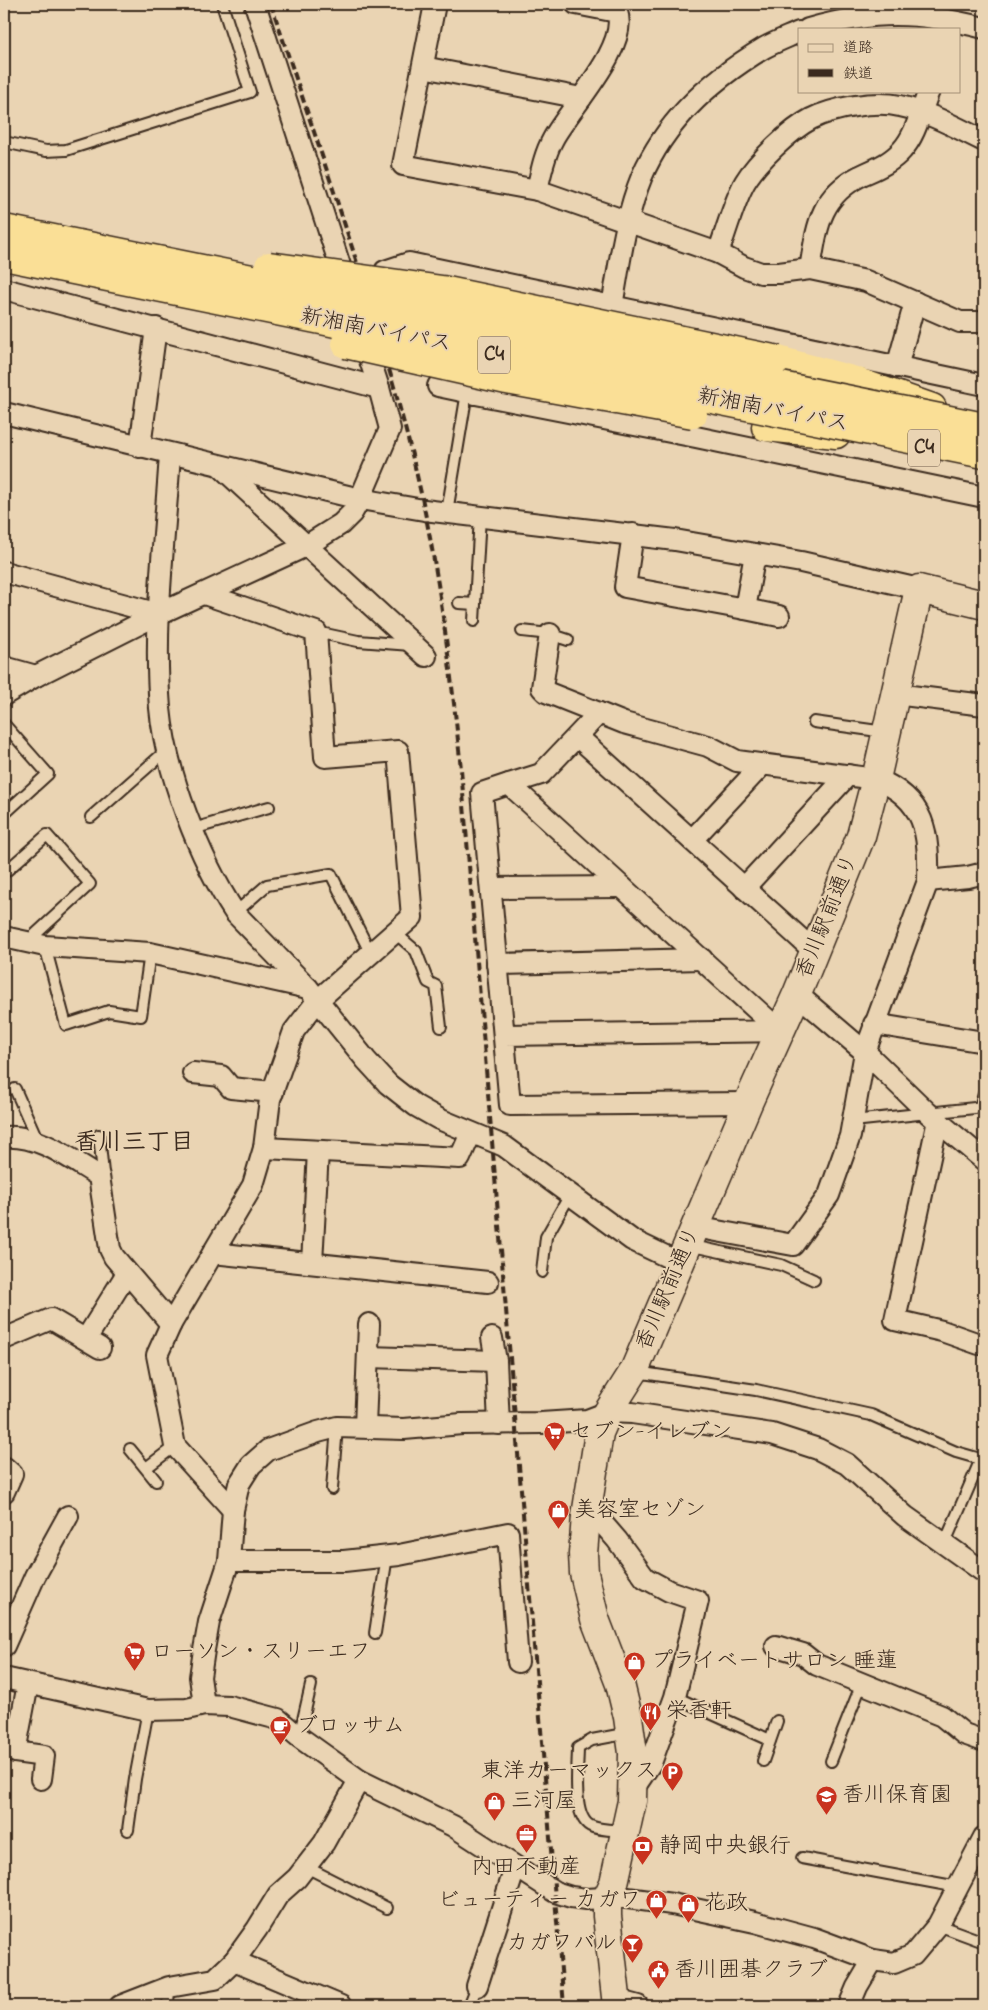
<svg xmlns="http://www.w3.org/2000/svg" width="988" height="2010" viewBox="0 0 988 2010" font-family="'Indie Flower','Klee One',sans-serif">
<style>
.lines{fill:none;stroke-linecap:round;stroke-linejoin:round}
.lane-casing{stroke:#3b2a1e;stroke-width:14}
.street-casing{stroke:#3b2a1e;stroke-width:24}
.secondary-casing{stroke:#3b2a1e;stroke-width:31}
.highway-casing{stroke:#3b2a1e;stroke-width:31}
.lane{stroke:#ead4b3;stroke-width:10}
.street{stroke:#ead4b3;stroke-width:20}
.secondary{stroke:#ead4b3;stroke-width:28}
.highway{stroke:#fadf96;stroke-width:28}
.rail{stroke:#3b2a1e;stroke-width:4;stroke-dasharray:8 4;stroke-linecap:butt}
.highway-bridge-casing{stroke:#3b2a1e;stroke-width:31;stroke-linecap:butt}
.highway-bridge{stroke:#fadf96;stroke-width:28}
.labels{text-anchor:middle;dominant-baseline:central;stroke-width:4;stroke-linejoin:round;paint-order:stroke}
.shield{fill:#ead4b3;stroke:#705d4b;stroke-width:1}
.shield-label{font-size:21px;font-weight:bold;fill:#3b2a1e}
.street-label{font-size:22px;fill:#3b2a1e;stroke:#ead4b3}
.poi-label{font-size:22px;fill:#3b2a1e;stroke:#ead4b3;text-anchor:start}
.neighbourhood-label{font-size:24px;font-weight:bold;fill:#3b2a1e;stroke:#ead4b3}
</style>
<rect width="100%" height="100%" fill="#ead4b3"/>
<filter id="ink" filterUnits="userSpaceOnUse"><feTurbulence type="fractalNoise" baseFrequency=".02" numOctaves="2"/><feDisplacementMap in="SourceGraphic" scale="10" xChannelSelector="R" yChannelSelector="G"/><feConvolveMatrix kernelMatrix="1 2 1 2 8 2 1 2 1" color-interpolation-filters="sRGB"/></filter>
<g filter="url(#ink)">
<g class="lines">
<defs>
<g id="lane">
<polyline points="4,142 46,151 66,150 250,92 222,4"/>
<polyline points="447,512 467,392"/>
<polyline points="459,603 475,604"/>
<polyline points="474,621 480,516"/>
<polyline points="522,631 550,634 568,640"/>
<polyline points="316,632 358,641 411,645"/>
<polyline points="814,722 885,732"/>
<polyline points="4,724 48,774 4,814"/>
<polyline points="91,817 167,750"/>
<polyline points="193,829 269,807"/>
<polyline points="4,873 47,835 90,884 27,942"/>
<polyline points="235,913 267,885 331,874 371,954"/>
<polyline points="394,932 416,951 428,982 436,986 441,1027"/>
<polyline points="45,946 66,1025 109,1011 141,1016 150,953"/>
<polyline points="15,1089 38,1141"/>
<polyline points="980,1107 984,1094"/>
<polyline points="853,1121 984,1107"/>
<polyline points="99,1135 103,1173 99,1176"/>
<polyline points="688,1245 781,1265 814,1280"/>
<polyline points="542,1272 546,1237 570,1195"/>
<polyline points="636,1372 756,1390 871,1415 956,1452 984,1460"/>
<polyline points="130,1449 156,1481"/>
<polyline points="146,1468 175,1446"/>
<polyline points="332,1489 337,1427"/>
<polyline points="944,1545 981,1459"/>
<polyline points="375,1633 387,1556"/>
<polyline points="675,1697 770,1740"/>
<polyline points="299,1737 311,1685"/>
<polyline points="763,1761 777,1721"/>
<polyline points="831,1761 862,1683"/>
<polyline points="128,1830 135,1779 148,1710"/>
<path d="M623,1831c-9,-1 -21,-1 -30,-4 -22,-7 -15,-60 -15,-79l14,-8 37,-7"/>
<polyline points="802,1858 958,1887"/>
<polyline points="306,1867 387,1908"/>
<polyline points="938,1925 984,1942"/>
<polyline points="168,2006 169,1987"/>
<polyline points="469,2006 477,1986"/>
</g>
<g id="street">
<polyline points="255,4 347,287"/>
<polyline points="435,4 403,165 537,190 718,253 744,267 761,273 779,273 810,269 866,281 960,322 984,322"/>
<path d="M808,29c67,-19 109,-18 176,-1"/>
<polyline points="423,67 581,98"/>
<path d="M537,190c4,-17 7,-35 16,-51 16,-30 77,-93 64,-127l-41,-8"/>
<path d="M718,253c8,-21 16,-52 27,-71 12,-20 45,-52 66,-63 22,-11 64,-19 89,-13 29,6 57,22 84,35"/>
<path d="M810,269c7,-41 9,-72 50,-93 15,-7 31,-13 42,-26 14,-15 19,-40 27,-59"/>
<polyline points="385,271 409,263 984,385"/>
<polyline points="4,289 379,388"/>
<path d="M612,306c8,-44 13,-89 30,-130 24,-56 72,-98 122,-128 11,-6 24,-11 35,-16"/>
<polyline points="490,313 495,281"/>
<polyline points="481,361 476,394 696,437 984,497"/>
<polyline points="897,367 915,302"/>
<polyline points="438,386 476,394"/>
<polyline points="4,413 360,499 424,510 675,540 801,562 919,589"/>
<polyline points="140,447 156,328"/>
<path d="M170,454c-5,84 -17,170 -10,254 6,65 39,150 75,205l73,75 58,72 22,24 28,22 23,13 65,27 128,94 48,23"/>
<polyline points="221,467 426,656"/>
<polyline points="633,534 625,587 745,609 755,554"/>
<polyline points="4,572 159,614"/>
<polyline points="204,594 316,632 325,757 398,751 412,917 318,1000 294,1031 270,1099 264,1148 253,1185 171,1324 157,1355 175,1446 233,1510"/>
<polyline points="745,609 779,616"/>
<polyline points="550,634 542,688 546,692 599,713"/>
<polyline points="4,667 36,676"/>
<polyline points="895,694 984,705"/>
<polyline points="4,695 36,676 159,614 306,546 341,524 352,513 360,499 390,429 379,388 363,339"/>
<polyline points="578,737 814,951"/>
<path d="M509,784l32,-10 58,-61 25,10 84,23 29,15 139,18c50,20 53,54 52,102l40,-4 16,-4"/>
<polyline points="692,840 762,765"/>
<polyline points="491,888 622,887"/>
<polyline points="744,888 848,775"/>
<polyline points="4,937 45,946 150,953 308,988"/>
<polyline points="497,964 702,959"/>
<polyline points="797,994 865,1052 928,1113 984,1160"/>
<polyline points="874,1024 984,1042"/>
<polyline points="504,1035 780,1031 509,784 482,793 510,1105 748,1103"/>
<polyline points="193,1073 221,1076 231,1088 273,1092"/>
<polyline points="938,1120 895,1320 942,1331 979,1344"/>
<path d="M4,1137c35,-3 66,22 95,39l11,73 4,8 57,67"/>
<polyline points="264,1148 460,1158 471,1133"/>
<polyline points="695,1227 793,1245 829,1195 850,1136 865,1052 928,881"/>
<polyline points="213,1253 488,1282"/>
<polyline points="312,1263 318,1151"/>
<polyline points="492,1338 496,1361 499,1424"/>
<polyline points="4,1339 51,1319 100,1348"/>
<polyline points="86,1339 127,1273"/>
<polyline points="368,1357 496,1361"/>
<polyline points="365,1427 369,1324"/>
<polyline points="4,1467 12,1474 4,1492"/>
<polyline points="586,1516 598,1518 617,1540 645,1578 669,1591 698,1601 675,1697 651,1763 632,1791"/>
<polyline points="229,1561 344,1561 399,1555 508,1533 518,1662"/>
<polyline points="4,1646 35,1576 68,1516"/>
<polyline points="776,1646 803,1654 817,1665 942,1716 964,1734 984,1741"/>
<polyline points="4,1678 148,1710 187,1709 204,1705 229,1706 278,1719 299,1737 359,1780 453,1826 555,1892 571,1897 586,1899 620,1897 672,1904 755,1922 814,1938 873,1960 894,1963 913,1955 938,1925 984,1837"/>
<polyline points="28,1684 15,1752 44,1756 41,1779"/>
<polyline points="204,1705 200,1677 204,1650 209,1622 229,1561 233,1510 239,1484 251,1465 268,1450 318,1432 337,1427 404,1429 462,1424 541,1423 587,1420 608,1412 632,1413 772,1434 818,1449 847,1464 905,1516 984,1572"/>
<polyline points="234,1961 257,1929 278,1895 297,1878 324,1843 359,1780"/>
<polyline points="477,1986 515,1868"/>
<polyline points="616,2000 638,2006"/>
<polyline points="120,2006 169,1987 215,1979 234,1961 341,2006"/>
<polyline points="849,2006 857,1987 873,1960"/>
</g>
<polyline id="secondary" points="617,2006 607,1916 607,1898 614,1883 632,1801 633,1753 628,1717 620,1684 595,1619 584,1573 583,1554 586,1516 599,1433 608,1412 634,1371 748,1103 797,994 861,836 876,779 919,589 984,605"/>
<g id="highway">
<polyline points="778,360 852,380 932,408"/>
<polyline points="766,427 836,434"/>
</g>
</defs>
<use href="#lane" class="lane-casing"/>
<use href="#street" class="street-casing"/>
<use href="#secondary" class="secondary-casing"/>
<use href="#highway" class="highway-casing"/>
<use href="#lane" class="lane"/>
<use href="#street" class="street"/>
<use href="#secondary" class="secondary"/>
<use href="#highway" class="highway"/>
<path class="rail" d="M271,4c49,147 101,293 139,443 27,105 40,214 51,322l103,1237"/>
<defs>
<g id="highway-bridge">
<polyline points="4,229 984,427"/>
<polyline points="4,256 984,454"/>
<polyline points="269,266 442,290 778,360"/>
<polyline points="346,344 507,380 693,414"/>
</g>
</defs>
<use href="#highway-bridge" class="highway-bridge-casing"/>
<use href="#highway-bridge" class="highway-bridge"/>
</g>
</g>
<defs>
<symbol id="supermarket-pin" viewBox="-11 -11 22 30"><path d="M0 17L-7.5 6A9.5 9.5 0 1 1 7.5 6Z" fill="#c8321e" stroke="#ead4b3"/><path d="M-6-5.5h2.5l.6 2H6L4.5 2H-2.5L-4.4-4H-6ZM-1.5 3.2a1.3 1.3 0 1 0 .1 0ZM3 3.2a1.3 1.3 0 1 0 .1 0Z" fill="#fff"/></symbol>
<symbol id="shop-pin" viewBox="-11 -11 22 30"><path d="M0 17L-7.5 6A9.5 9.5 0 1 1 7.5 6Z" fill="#c8321e" stroke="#ead4b3"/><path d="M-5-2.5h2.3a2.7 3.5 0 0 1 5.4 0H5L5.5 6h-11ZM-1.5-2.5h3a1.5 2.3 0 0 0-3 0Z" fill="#fff"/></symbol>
<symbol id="restaurant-pin" viewBox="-11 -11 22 30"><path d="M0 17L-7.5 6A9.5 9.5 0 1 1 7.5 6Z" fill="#c8321e" stroke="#ead4b3"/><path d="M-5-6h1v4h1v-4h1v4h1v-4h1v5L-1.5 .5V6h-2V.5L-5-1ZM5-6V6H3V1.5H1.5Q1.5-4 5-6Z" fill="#fff"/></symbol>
<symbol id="cafe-pin" viewBox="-11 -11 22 30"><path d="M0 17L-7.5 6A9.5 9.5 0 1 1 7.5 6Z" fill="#c8321e" stroke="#ead4b3"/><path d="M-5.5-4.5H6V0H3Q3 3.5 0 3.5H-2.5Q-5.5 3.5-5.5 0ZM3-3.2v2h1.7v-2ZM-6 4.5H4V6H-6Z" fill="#fff"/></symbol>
<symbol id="parking-pin" viewBox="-11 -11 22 30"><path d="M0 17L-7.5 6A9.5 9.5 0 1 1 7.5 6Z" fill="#c8321e" stroke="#ead4b3"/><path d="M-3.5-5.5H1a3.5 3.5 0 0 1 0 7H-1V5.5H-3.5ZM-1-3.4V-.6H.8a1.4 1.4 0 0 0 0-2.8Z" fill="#fff"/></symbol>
<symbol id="school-pin" viewBox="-11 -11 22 30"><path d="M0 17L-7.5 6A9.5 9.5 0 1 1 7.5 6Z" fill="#c8321e" stroke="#ead4b3"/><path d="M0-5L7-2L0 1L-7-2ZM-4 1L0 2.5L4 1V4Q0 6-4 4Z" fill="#fff"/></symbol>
<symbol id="office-pin" viewBox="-11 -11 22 30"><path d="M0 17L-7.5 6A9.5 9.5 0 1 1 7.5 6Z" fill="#c8321e" stroke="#ead4b3"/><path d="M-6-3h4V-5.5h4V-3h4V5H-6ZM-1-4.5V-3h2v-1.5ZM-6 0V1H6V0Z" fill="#fff"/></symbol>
<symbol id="bank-pin" viewBox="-11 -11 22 30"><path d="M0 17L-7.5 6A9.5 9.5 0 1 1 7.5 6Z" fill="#c8321e" stroke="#ead4b3"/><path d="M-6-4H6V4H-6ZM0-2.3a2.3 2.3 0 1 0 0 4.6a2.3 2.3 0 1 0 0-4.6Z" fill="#fff"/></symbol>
<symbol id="bar-pin" viewBox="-11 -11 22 30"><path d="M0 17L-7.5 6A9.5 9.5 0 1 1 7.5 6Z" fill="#c8321e" stroke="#ead4b3"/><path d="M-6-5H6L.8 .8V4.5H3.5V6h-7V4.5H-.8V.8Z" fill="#fff"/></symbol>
<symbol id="civic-pin" viewBox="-11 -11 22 30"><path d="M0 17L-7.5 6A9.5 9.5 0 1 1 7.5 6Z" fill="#c8321e" stroke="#ead4b3"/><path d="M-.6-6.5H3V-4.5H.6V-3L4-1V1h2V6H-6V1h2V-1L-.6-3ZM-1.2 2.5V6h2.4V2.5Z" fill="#fff"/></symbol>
</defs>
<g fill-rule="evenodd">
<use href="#supermarket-pin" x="542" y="1420" width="25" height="34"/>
<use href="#shop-pin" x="546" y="1498" width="25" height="34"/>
<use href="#supermarket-pin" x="122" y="1640" width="25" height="34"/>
<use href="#shop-pin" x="622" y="1650" width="25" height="34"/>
<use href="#restaurant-pin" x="638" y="1700" width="25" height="34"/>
<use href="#cafe-pin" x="268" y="1714" width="25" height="34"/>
<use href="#parking-pin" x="660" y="1760" width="25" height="34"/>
<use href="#school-pin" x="814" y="1784" width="25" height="34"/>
<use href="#shop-pin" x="482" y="1790" width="25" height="34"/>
<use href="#office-pin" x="514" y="1822" width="25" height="34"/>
<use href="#bank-pin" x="630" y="1834" width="25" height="34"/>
<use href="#shop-pin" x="644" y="1888" width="25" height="34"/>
<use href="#shop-pin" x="676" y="1892" width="25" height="34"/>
<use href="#bar-pin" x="620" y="1932" width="25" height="34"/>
<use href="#civic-pin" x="646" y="1958" width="25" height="34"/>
</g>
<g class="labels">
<g class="shield">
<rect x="478" y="336.5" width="32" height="37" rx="4"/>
<rect x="908" y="429.5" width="32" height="37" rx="4"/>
</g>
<g class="shield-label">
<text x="494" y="355">C4</text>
<text x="924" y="448">C4</text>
</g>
<g class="street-label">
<text transform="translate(376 331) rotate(11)">新湘南バイパス</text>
<text transform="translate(773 411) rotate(11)">新湘南バイパス</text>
<text transform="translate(828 917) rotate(-68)">香川駅前通り</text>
<text transform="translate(669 1289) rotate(-67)">香川駅前通り</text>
</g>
<g class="poi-label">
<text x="570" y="1433">セブン-イレブン</text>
<text x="574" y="1511">美容室セゾン</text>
<text x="151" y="1653">ローソン・スリーエフ</text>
<text x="651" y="1662">プライベートサロン 睡蓮</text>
<text x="666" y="1712">栄香軒</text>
<text x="296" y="1727">ブロッサム</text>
<text x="657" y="1772" text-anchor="end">東洋カーマックス</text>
<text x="842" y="1796">香川保育園</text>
<text x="511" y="1802">三河屋</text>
<text x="659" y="1847">静岡中央銀行</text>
<text x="526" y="1868" text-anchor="middle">内田不動産</text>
<text x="641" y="1901" text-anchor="end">ビューティー カガワ</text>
<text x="704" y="1904">花政</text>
<text x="617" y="1944" text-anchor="end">カガワバル</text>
<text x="674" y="1971">香川囲碁クラブ</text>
</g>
<g class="neighbourhood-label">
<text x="134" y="1143">香川三丁目</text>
</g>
</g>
<rect width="988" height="2010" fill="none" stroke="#ead4b3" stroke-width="20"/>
<rect x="10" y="10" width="968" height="1990" fill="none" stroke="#3b2a1e" stroke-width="2" filter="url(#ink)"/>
<rect x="798" y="28" width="162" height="65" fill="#ead4b3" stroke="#a49077"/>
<rect x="808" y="44" width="25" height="8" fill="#ead4b3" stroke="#a49077"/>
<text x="843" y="52" font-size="15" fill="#3b2a1e">道路</text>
<rect x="808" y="69" width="25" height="8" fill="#3b2a1e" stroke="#a49077"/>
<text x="843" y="78" font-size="15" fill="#3b2a1e">鉄道</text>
</svg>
